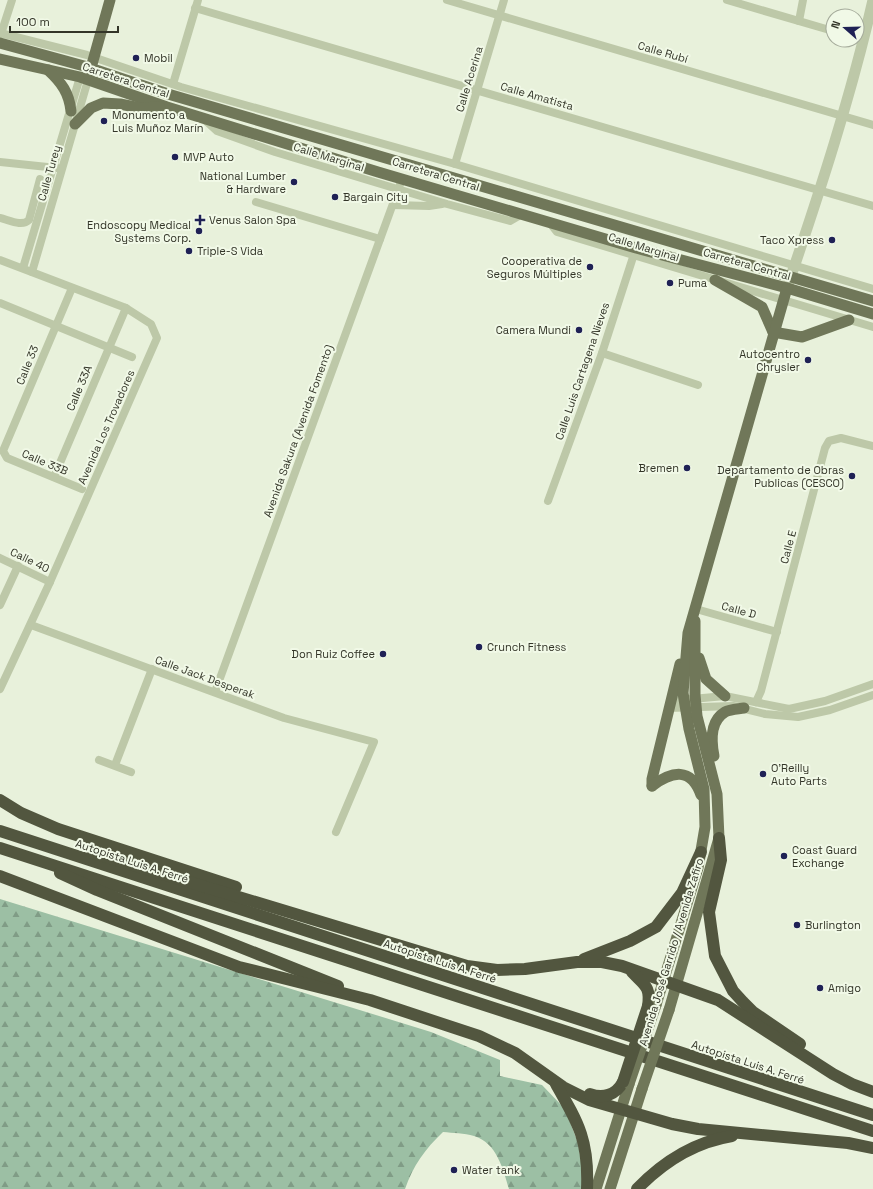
<svg xmlns="http://www.w3.org/2000/svg" width="873" height="1189" viewBox="0 0 873 1189" font-family="'Space Grotesk',sans-serif">
<style>
.forest{fill:url(#forest-firs)}
.lines{fill:none;stroke-linecap:round;stroke-linejoin:round}
.minor{stroke:#bdc8a8;stroke-width:8}
.tertiary{stroke:#bdc8a8;stroke-width:11}
.primary{stroke:#707759;stroke-width:11}
.motorway{stroke:#52563f;stroke-width:12}
.primary-bridge{stroke:#707759;stroke-width:11}
.motorway-bridge{stroke:#52563f;stroke-width:12}
.poi-dot{fill:#1f2155;stroke:#f1f9e7;stroke-width:1.5}
.labels{text-anchor:middle;dominant-baseline:central;stroke-width:4;stroke-linejoin:round;paint-order:stroke}
.street-label{font-size:11px;fill:#333528;stroke:#f1f9e7}
.poi-label{font-size:11px;fill:#333528;stroke:#f1f9e7;text-anchor:start}
</style>
<defs>
<pattern id="forest-firs" width="22" height="20" patternUnits="userSpaceOnUse"><rect width="22" height="20" fill="#9cbfa4"/><path d="M5 1l3.5 6h-7zM16 11l3.5 6h-7z" fill="#809c86"/></pattern>
</defs>
<rect width="100%" height="100%" fill="#e8f1db"/>
<path class="forest" d="M0,899l431,133 69,28v16l42,9 23,24 13,34 5,31 -1,15h-73c-6,-20 -12,-46 -35,-53 -10,-3 -21,-3 -31,-4 -18,17 -30,34 -38,57h-405z"/>
<g class="lines">
<g class="minor">
<polyline points="447,0 873,125"/>
<polyline points="727,0 833,31"/>
<polyline points="195,8 873,206"/>
<polyline points="799,21 803,0"/>
<polyline points="0,33 87,55 181,87 455,164 873,289"/>
<polyline points="1,34 12,0"/>
<polyline points="173,84 198,0"/>
<polyline points="205,120 217,131 275,152 447,204 510,221 522,214"/>
<polyline points="0,162 57,168"/>
<polyline points="455,164 504,0"/>
<polyline points="256,202 380,239"/>
<polyline points="393,205 429,206 442,204"/>
<path d="M0,218c9,2 22,9 29,2l11,-41"/>
<polyline points="550,223 557,232 873,327"/>
<polyline points="0,260 126,308 151,324 157,338 50,582 0,689"/>
<polyline points="23,268 80,77"/>
<polyline points="32,272 88,80"/>
<polyline points="72,288 3,451 7,458 82,489"/>
<polyline points="0,303 132,357"/>
<polyline points="602,353 698,385"/>
<polyline points="54,477 126,308"/>
<polyline points="548,501 602,353 635,251"/>
<polyline points="0,558 50,582"/>
<polyline points="0,605 18,566"/>
<polyline points="696,609 777,632"/>
<polyline points="31,625 284,718 374,742 336,832"/>
<polyline points="215,692 402,179"/>
<polyline points="670,701 725,696 789,709 825,701 873,684"/>
<polyline points="756,702 761,691 825,448 829,441 841,438 873,446"/>
<polyline points="669,708 733,706 765,714 798,717 830,710 873,695"/>
<polyline points="99,760 131,772"/>
<polyline points="115,765 152,669"/>
</g>
<path class="tertiary" d="M788,285c32,-94 63,-189 85,-285"/>
<g class="primary">
<polyline points="0,43 84,66 168,94 873,301"/>
<polyline points="0,59 80,77 167,107 378,172 636,248 787,288 873,314"/>
<path d="M48,70c14,13 21,23 23,41"/>
<polyline points="89,75 110,0"/>
<polyline points="75,124 91,108 103,103 120,104 140,108 160,107"/>
<polyline points="715,280 762,307 773,332"/>
<polyline points="773,332 802,337 849,320"/>
<polyline points="699,658 706,679 725,696"/>
<path d="M714,756c-3,-15 -4,-35 11,-44 5,-3 13,-3 19,-4"/>
<polyline points="652,786 652,779 680,664"/>
<path d="M652,786c20,-15 39,-19 49,9"/>
<polyline points="656,1005 698,868 705,827 704,789 689,729 683,693 688,633 787,288"/>
<polyline points="669,1010 719,838 717,794 697,716 695,695 695,621"/>
<polyline points="596,1189 629,1084"/>
<polyline points="610,1189 642,1089"/>
</g>
<g class="motorway">
<polyline points="0,800 21,813 58,829 236,887"/>
<polyline points="0,831 873,1115"/>
<polyline points="719,838 721,860 709,912 715,956 733,991 743,1002 753,1012 800,1044"/>
<polyline points="0,848 873,1131"/>
<polyline points="90,852 467,966 497,970 525,969 577,962 602,962 622,966 718,1000 833,1074 852,1084 873,1092"/>
<polyline points="60,873 97,890 338,986"/>
<polyline points="0,876 239,967 370,1000 479,1036 515,1053 563,1087 589,1100 672,1124 698,1129 848,1143 873,1148"/>
<polyline points="584,959 630,941 656,927 682,893 701,852"/>
<path d="M632,972c12,13 19,14 16,34"/>
<path d="M556,1084c23,40 33,57 31,105"/>
<path d="M590,1094c13,5 26,1 33,-12"/>
<path d="M637,1189c26,-27 58,-47 95,-53"/>
</g>
<g class="primary-bridge">
<polyline points="629,1084 656,1005"/>
<polyline points="642,1089 669,1010"/>
</g>
<polyline class="motorway-bridge" points="623,1082 648,1006"/>
</g>
<g class="poi-dot">
<circle cx="136" cy="58" r="4"/>
<circle cx="104" cy="121" r="4"/>
<circle cx="175" cy="157" r="4"/>
<circle cx="294" cy="182" r="4"/>
<circle cx="335" cy="197" r="4"/>
<path d="M198 214h4v4h4v4h-4v4h-4v-4h-4v-4h4z"/>
<circle cx="199" cy="231" r="4"/>
<circle cx="832" cy="240" r="4"/>
<circle cx="189" cy="251" r="4"/>
<circle cx="590" cy="267" r="4"/>
<circle cx="670" cy="283" r="4"/>
<circle cx="579" cy="330" r="4"/>
<circle cx="808" cy="360" r="4"/>
<circle cx="687" cy="468" r="4"/>
<circle cx="852" cy="476" r="4"/>
<circle cx="479" cy="647" r="4"/>
<circle cx="383" cy="654" r="4"/>
<circle cx="763" cy="774" r="4"/>
<circle cx="784" cy="856" r="4"/>
<circle cx="797" cy="925" r="4"/>
<circle cx="820" cy="988" r="4"/>
<circle cx="454" cy="1170" r="4"/>
</g>
<g class="labels">
<g class="street-label">
<text transform="translate(663 52) rotate(16)">Calle Rubí</text>
<text transform="translate(469 79) rotate(-73)">Calle Acerina</text>
<text transform="translate(126 80) rotate(18)">Carretera Central</text>
<text transform="translate(537 96) rotate(16)">Calle Amatista</text>
<text transform="translate(329 157) rotate(17)">Calle Marginal</text>
<text transform="translate(49 173) rotate(-74)">Calle Turey</text>
<text transform="translate(436 174) rotate(17)">Carretera Central</text>
<text transform="translate(644 247) rotate(17)">Calle Marginal</text>
<text transform="translate(747 264) rotate(16)">Carretera Central</text>
<text transform="translate(27 365) rotate(-68)">Calle 33</text>
<text transform="translate(582 371) rotate(-71)">Calle Luis Cartagena Nieves</text>
<text transform="translate(79 388) rotate(-67)">Calle 33A</text>
<text transform="translate(106 427) rotate(-66)">Avenida Los Trovadores</text>
<text transform="translate(298 431) rotate(-70)">Avenida Sakura (Avenida Fomento)</text>
<text transform="translate(45 462) rotate(23)">Calle 33B</text>
<text transform="translate(788 547) rotate(-75)">Calle E</text>
<text transform="translate(30 560) rotate(26)">Calle 40</text>
<text transform="translate(739 610) rotate(15)">Calle D</text>
<text transform="translate(205 677) rotate(20)">Calle Jack Desperak</text>
<text transform="translate(132 861) rotate(18)">Autopista Luis A. Ferré</text>
<text transform="translate(671 952) rotate(-73)">Avenida José Garrido / Avenida Zafiro</text>
<text transform="translate(440 961) rotate(18)">Autopista Luis A. Ferré</text>
<text transform="translate(748 1062) rotate(18)">Autopista Luis A. Ferré</text>
</g>
<g class="poi-label">
<text x="144" y="58">Mobil</text>
<text x="112" y="115">Monumento a<tspan x="112" dy="13">Luis Muñoz Marín</tspan></text>
<text x="183" y="157">MVP Auto</text>
<text x="286" y="176" text-anchor="end">National Lumber<tspan x="286" dy="13">&amp; Hardware</tspan></text>
<text x="343" y="197">Bargain City</text>
<text x="209" y="220">Venus Salon Spa</text>
<text x="191" y="225" text-anchor="end">Endoscopy Medical<tspan x="191" dy="13">Systems Corp.</tspan></text>
<text x="824" y="240" text-anchor="end">Taco Xpress</text>
<text x="197" y="251">Triple-S Vida</text>
<text x="582" y="261" text-anchor="end">Cooperativa de<tspan x="582" dy="13">Seguros Múltiples</tspan></text>
<text x="678" y="283">Puma</text>
<text x="571" y="330" text-anchor="end">Camera Mundi</text>
<text x="800" y="354" text-anchor="end">Autocentro<tspan x="800" dy="13">Chrysler</tspan></text>
<text x="679" y="468" text-anchor="end">Bremen</text>
<text x="844" y="470" text-anchor="end">Departamento de Obras<tspan x="844" dy="13">Publicas (CESCO)</tspan></text>
<text x="487" y="647">Crunch Fitness</text>
<text x="375" y="654" text-anchor="end">Don Ruiz Coffee</text>
<text x="771" y="768">O'Reilly<tspan x="771" dy="13">Auto Parts</tspan></text>
<text x="792" y="850">Coast Guard<tspan x="792" dy="13">Exchange</tspan></text>
<text x="805" y="925">Burlington</text>
<text x="828" y="988">Amigo</text>
<text x="462" y="1170">Water tank</text>
</g>
</g>
<g transform="translate(845 28) rotate(290)"><circle r="19" fill="#f1f9e7" stroke="#a5ab9b"/>
<path d="M0-3L7 15L0 10L-7 15Z" fill="#1f2155"/>
<text y="-6" font-size="11" font-weight="bold" text-anchor="middle" fill="#333528">N</text>
</g>
<path d="M10 26v6h108v-6" fill="none" stroke="#333528" stroke-width="2"/>
<text x="16" y="26" font-size="12" fill="#333528" stroke="#f1f9e7" stroke-width="3" paint-order="stroke">100 m</text>
</svg>
